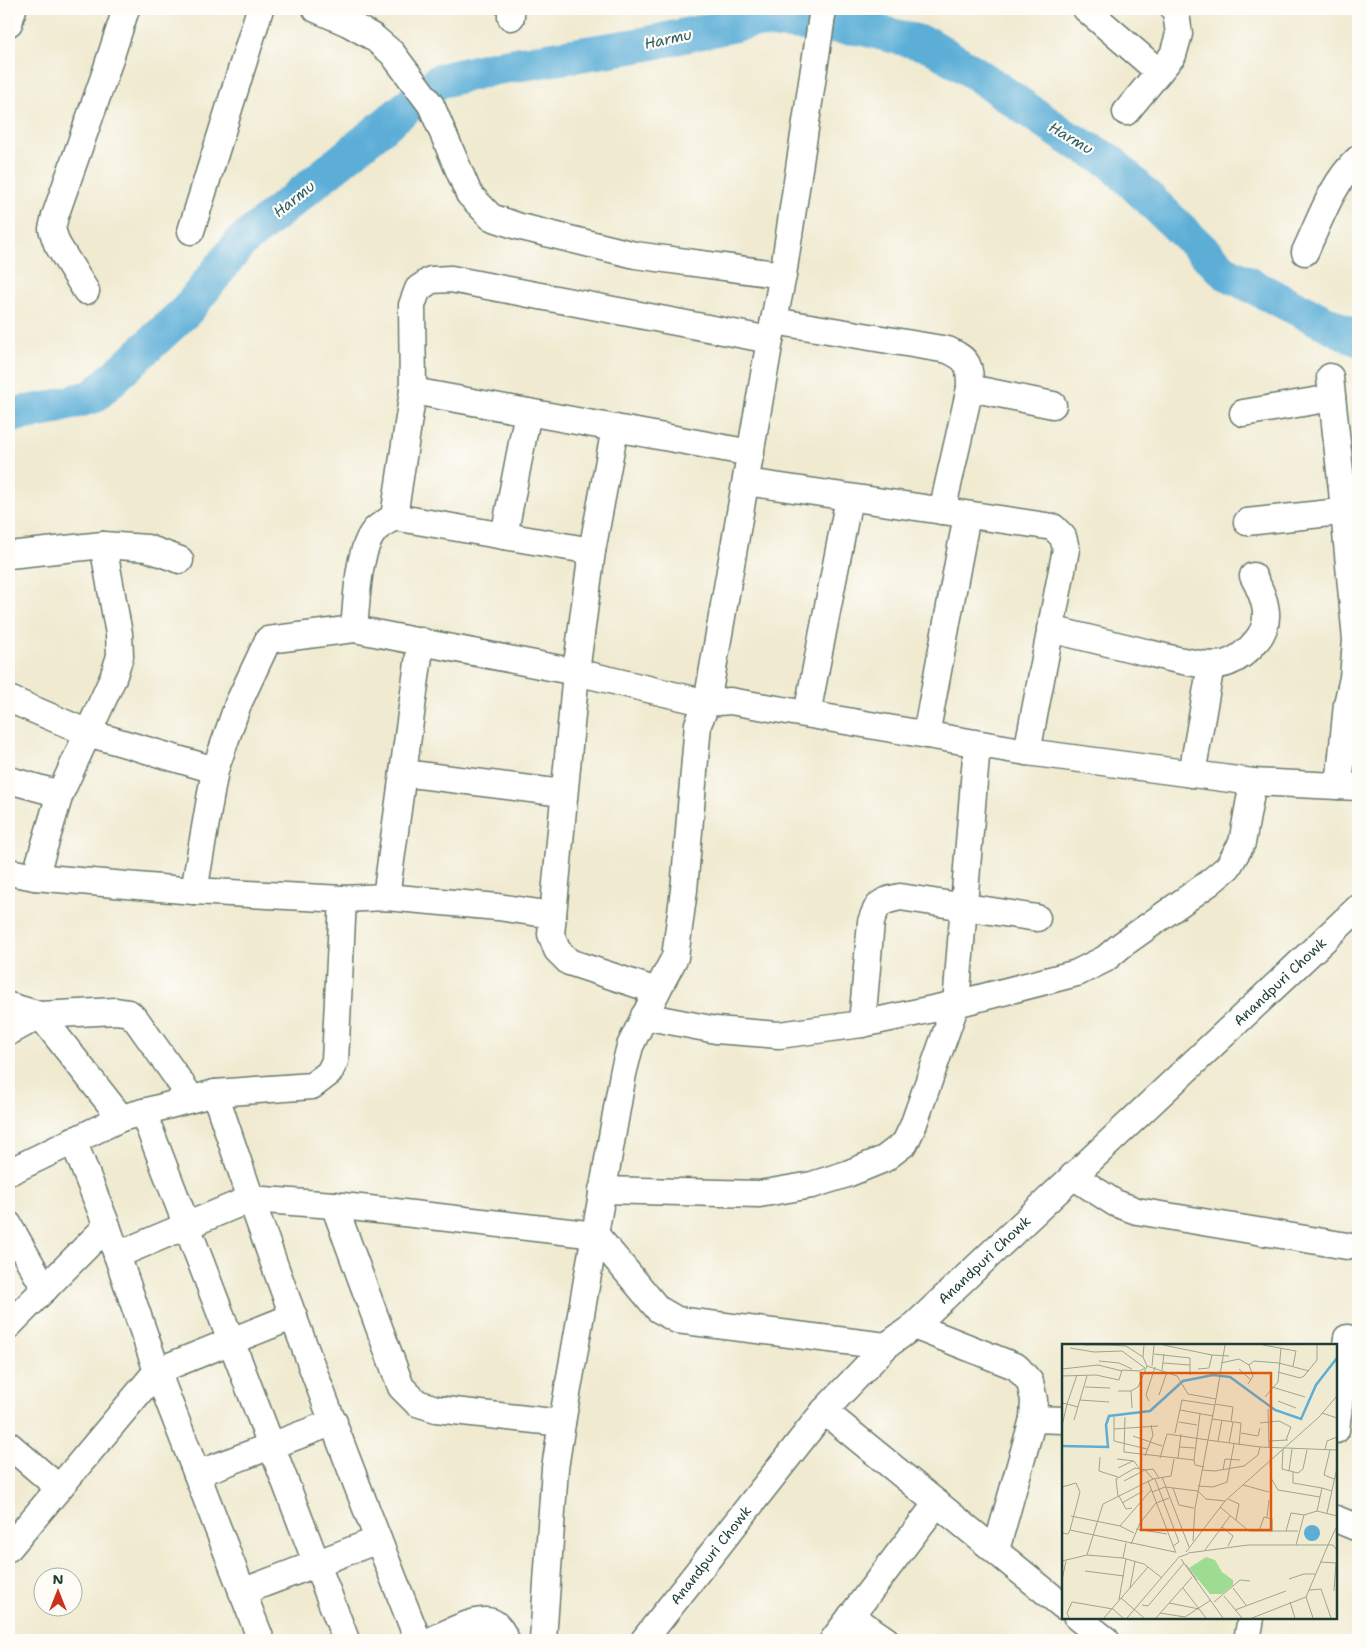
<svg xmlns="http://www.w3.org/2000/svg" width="1367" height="1649" viewBox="0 0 1367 1649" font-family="'Shantell Sans',sans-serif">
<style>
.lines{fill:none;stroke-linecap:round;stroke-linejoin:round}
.river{stroke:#5caed7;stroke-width:35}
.minor-casing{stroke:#687a6b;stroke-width:29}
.minor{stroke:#fff;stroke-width:26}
.labels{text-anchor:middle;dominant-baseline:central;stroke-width:4.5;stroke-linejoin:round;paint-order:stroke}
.street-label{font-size:14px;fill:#1f3d34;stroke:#fdfcf7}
.water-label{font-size:15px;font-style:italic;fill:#315f65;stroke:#fdfcf7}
.inset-river{fill:none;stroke:#5caed7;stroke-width:2.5}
.inset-road{fill:none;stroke:#9ca592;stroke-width:1}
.view{fill:#de580e;fill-opacity:0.15;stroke:#de580e;stroke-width:2.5}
.inset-edge{fill:none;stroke:#1f3d34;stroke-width:2.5}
</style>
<rect width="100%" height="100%" fill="#fdfcf7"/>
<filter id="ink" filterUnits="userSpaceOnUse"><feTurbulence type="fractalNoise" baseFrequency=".02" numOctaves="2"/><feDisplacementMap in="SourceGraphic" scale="10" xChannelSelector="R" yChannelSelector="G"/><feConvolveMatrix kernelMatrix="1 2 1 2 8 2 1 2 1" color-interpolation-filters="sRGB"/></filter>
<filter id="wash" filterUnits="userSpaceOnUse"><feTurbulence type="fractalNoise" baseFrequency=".0096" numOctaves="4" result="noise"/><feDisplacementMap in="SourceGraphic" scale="20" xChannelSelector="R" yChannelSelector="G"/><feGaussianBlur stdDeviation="1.12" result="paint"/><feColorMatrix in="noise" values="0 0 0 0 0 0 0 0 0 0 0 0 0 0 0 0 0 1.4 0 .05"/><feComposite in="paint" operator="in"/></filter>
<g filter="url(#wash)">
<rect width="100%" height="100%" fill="#f0ead0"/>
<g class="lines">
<polyline class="river" points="9,415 48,409 94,396 187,310 240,243 439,81 494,68 646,44 756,20 861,28 930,45 975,73 1067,137 1110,161 1226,273 1358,339"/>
</g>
</g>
<g filter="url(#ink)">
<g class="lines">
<defs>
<g id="minor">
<polyline points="511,9 511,17"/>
<polyline points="1086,9 1159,72"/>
<polyline points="9,23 13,9"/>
<polyline points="1126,112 1173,55 1179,34 1176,13 1174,9"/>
<polyline points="191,231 260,9"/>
<path d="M1305,252c15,-32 27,-69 53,-93"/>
<polyline points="783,275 823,9"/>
<polyline points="86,291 57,244 52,229 55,216 105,74 126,9"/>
<path d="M774,321l174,29c21,10 22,15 22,38l-28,123"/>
<polyline points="1330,377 1342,490 1356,640 1353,678 1347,704 1339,786"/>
<polyline points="970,388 1053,405"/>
<polyline points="413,391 751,453"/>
<polyline points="1243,413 1332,398"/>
<polyline points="746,482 1053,527 1063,537 1066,549 1027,752"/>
<polyline points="394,517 592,551"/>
<polyline points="1247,522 1358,510"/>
<polyline points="504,536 528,412"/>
<polyline points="9,555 103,545 147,548 180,560"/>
<path d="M354,629c3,-28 3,-78 21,-99 5,-5 13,-9 19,-13l19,-126 -1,-86 6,-16 13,-9 20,-1 319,61"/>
<path d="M1050,629c29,7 58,14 87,21 21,5 70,20 90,13 12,-4 22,-13 30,-23 17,-20 7,-44 -4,-64"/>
<polyline points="9,699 88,733 215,770"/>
<polyline points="807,714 849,498"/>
<polyline points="926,735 967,515"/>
<polyline points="403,773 563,793"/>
<polyline points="1192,774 1211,665"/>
<polyline points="9,780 60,794"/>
<polyline points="9,872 35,877 194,891 343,899 386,897 498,907 553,915 551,934 557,950 569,962 657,991"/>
<polyline points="35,877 60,794 113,678 120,656 119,634 103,545"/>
<polyline points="194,891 215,770 238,704 268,640 354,629 576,672 707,703 770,340 783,275 635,255 517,226 491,217 469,194 431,105 392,53 373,37 348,23 316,9"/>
<polyline points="386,897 421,641"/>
<polyline points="553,915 576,672 592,551 615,428"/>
<polyline points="9,1006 40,1015 121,1118"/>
<polyline points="644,1016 716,1030 779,1035 862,1024 956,1004 1077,973 1105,959 1123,944 1209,883 1228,867 1242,843 1253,782"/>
<path d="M862,1024l9,-102c6,-19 10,-21 29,-25l137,21"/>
<polyline points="9,1032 40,1015 116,1011 129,1013 137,1021 192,1099"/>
<path d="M215,1093c61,185 131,367 203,547"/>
<polyline points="143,1112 346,1640"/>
<polyline points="73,1140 107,1226 157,1371 261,1640"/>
<polyline points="9,1172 121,1118 215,1093 312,1086 329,1073 335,1061 343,899"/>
<polyline points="1073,1176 1115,1203 1137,1211 1347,1246"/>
<polyline points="602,1190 759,1194 812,1185 847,1174 884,1159 905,1143 913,1126 956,1004 977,744"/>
<polyline points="334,1205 401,1387 417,1403 436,1409 562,1423"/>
<polyline points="9,1225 45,1289"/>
<polyline points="117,1255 250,1199 334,1205 596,1235 658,1309 677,1320 886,1346"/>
<polyline points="9,1325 107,1226"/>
<polyline points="914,1326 1017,1367 1030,1382 1034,1400 1033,1419 996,1550"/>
<polyline points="824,1411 1063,1606"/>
<polyline points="1033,1419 1063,1420"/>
<polyline points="1336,1430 1347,1338"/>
<polyline points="9,1445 59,1488"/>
<polyline points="197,1474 334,1422"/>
<polyline points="1336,1519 1358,1528"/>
<polyline points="9,1548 157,1371 294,1316"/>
<polyline points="242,1592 378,1540"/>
<polyline points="851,1616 886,1640"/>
<polyline points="1078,1618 1106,1640"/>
<path d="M432,1640c16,-7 43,-23 60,-18 7,3 11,12 14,18"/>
<polyline points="543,1640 555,1468 562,1423 623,1074 630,1046 657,991 675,957 684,890 698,724 707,703 730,701 1027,752 1253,782 1358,787"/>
<path id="s1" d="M644,1640l180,-229 62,-65 28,-20 444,-418"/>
<polyline points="833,1640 937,1503"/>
<polyline points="1247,1640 1251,1618"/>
</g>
</defs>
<use href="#minor" class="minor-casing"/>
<use href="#minor" class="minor"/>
</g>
</g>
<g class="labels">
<g class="street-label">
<text stroke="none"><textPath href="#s1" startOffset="918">Anandpuri Chowk</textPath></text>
<text stroke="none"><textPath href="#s1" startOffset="512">Anandpuri Chowk</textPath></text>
<text stroke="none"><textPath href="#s1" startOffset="108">Anandpuri Chowk</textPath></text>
</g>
<g class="water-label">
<text transform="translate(668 39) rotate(-12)">Harmu</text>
<text transform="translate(1071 138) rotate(31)">Harmu</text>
<text transform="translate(294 199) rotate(-39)">Harmu</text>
</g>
</g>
<g transform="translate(1062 1344)">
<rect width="275" height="275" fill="#f0ead0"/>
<path d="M144,213l9,3 7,12 11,8v5l-11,9h-12l-21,-26z" fill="#9ddc91"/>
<path d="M242 189a8 8 0 1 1 16 0a8 8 0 1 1-16 0Z" fill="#5caed7"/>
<path class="inset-river" d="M0,102l46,1 -2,-22 3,-9 41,-5 33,-30 30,-6 17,2 45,33 26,9 15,-34 21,-27"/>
<path class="inset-road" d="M22,1h24M46,1l18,1 17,11M101,1l49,10 -3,13 -11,1M201,1l33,6 -3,15M92,10l36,4v17M150,11l17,1M37,17l20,2 13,6M101,19l27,2M159,19l18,-4 10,6 4,11 -5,8M187,21l5,-4 25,2 30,8M85,22l30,10 11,18 28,5 -8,41 -41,-6 -7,24M90,22l2,-21M0,25l36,-4 24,6M177,25l12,11M100,26l2,-16M216,28l22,6 4,-2 13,-16v-15M15,31l-10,29 11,3M0,32l34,-1 23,5 3,-10 18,1 5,-3 -23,-17 -28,1 -24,-4M23,43l25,1M210,43l33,10M56,47h13l7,-4 9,-21 -4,-9 1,-12M69,47l1,17M97,51l8,-23M203,53l13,-15 3,-34M154,55l9,-54M18,56l29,2M87,57l-3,-6 9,-28M216,57l18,7M0,59l5,1 -5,22M153,60l18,3 -2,15M206,65l1,39M118,66l33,6M260,69l15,5M52,73v24l33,8M63,73l-1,35 70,8 1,5 9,2M150,75l29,4 -2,22M12,76l13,-44M117,78l18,3M198,79l19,-2 12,6 -5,13M52,85l44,-3M113,89l7,-33 32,5M179,89l17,3 2,-8M71,92l29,10M156,97l4,-21M207,97l19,-1M167,99l4,-21M118,103l15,1M221,105l-1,20 16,4 5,-4 4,-19M263,106l2,-9 10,-4M268,106l-6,25 10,4M83,112l8,-21 -2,-10M38,113l-1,14 19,6M116,114l3,-24M55,115l17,2 5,7M132,116l6,-46M208,116l1,18 7,12 42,7M56,124l15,-7M140,126l13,1 29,-5 14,-11 2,-8M161,126l2,-11 15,1M227,127l3,-22M231,128v11l29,5M100,133l27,70M93,135l24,63 -6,4M62,137l21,-11 8,-1 6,9M86,137l28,72M181,141l26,7M136,142l15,1 14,-5 7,-38M0,143l14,-4 4,9 -10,38 -2,4 -6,-1M111,144l6,17 15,3M90,148l13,-5 33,4 8,8 19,2M57,152l7,13 6,-1M56,153l-2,-18 19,-11 10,2 8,9M166,155l11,5 -3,16M60,159l21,-12M158,163l29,24h49M255,167l5,-23 10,3M265,169l10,-45M9,172l49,10 14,7M205,173l2,-17M58,182l31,-36M160,183l11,9 -5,10M74,185l31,5M8,186l105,22M197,187l5,-14 8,2v12M224,187l5,-18 13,2M131,197l2,-33 13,-68 52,7 77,3M69,200l9,-21 16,-20 13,-5M234,201l8,-30 13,-4 20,5M266,201l9,-19M143,206l25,-34M124,208l39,-51 94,-84 18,-21M126,209l60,-8h85l3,4M25,211l16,-51 50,-25 18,-3 3,-17M61,214l3,-15M119,215l42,59M0,217l25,-6 36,3 21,6 18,14M258,218l17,1M124,221l11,15M23,227l39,5M227,235l15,-5h11M0,236l4,-19M68,244l5,-27M121,244l23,30M171,244l13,17M247,246l12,-1 10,29M272,247l2,-28M162,252l18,22M59,254l23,20M57,256l7,-41M152,258l26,-22 10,1M228,258l5,16M107,259l30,6M80,261l6,1 36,-43M173,266l51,-19M98,269l25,4 26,-17M7,274l-2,-5 5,-11 41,7 10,9M42,274l44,-51M65,274l52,-61 9,-3M94,274l36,-41M190,274l54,-21M251,274l-7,-21 22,-52"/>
<path class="view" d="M79,29h130v157h-130z"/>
<rect width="275" height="275" class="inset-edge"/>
</g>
<rect width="1367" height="1649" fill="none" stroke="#fdfcf7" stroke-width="30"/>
<g transform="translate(58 1592)"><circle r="24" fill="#fdfcf7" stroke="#a4b0a9"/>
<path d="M0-4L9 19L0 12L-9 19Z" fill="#c8321e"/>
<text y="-8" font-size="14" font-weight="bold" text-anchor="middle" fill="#1f3d34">N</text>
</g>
</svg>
